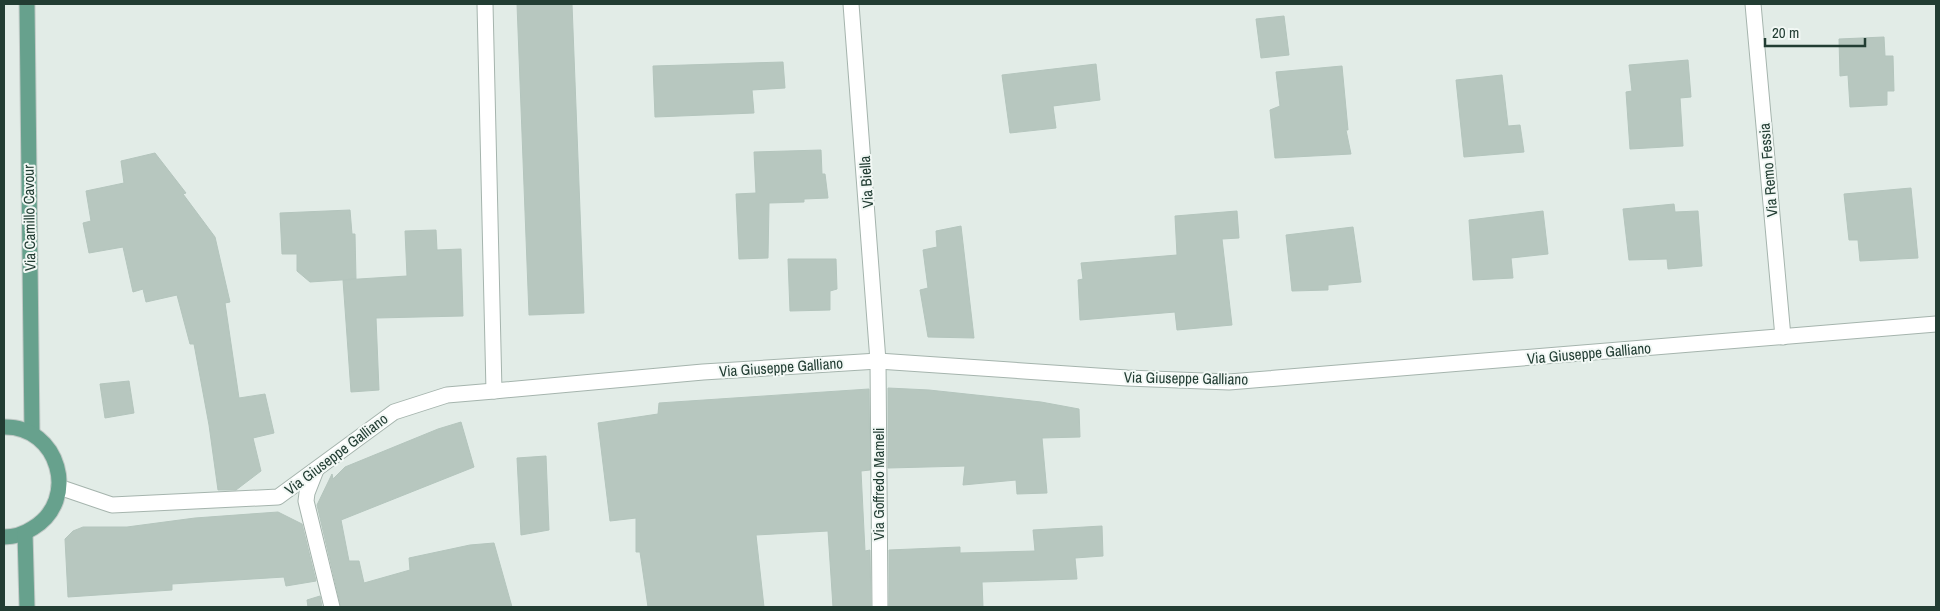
<svg xmlns="http://www.w3.org/2000/svg" width="1940" height="611" viewBox="0 0 1940 611" font-family="'Archivo Narrow',sans-serif">
<style>
.building{fill:#b7c7bf;stroke:#b4c5bd}
.lines{fill:none;stroke-linecap:round;stroke-linejoin:round}
.minor-casing{stroke:#a5b4ad;stroke-width:17}
.primary-casing{stroke:#c1c9c6;stroke-width:17}
.minor{stroke:#fff;stroke-width:15}
.primary{stroke:#67a18d;stroke-width:15}
.labels{text-anchor:middle;dominant-baseline:central;stroke-width:4;stroke-linejoin:round;paint-order:stroke}
.street-label{font-size:15px;fill:#223d33;stroke:#f2f8f5}
</style>
<rect width="100%" height="100%" fill="#e2ece7"/>
<g class="building">
<polygon points="517,4 572,4 584,313 529,315"/>
<polygon points="1284,16 1289,55 1261,58 1256,19"/>
<polygon points="1884,37 1885,56 1893,56 1894,91 1887,91 1887,105 1850,107 1848,75 1840,76 1839,39"/>
<polygon points="1688,60 1691,97 1680,98 1683,146 1630,149 1626,92 1632,91 1629,65"/>
<polygon points="783,62 785,88 752,90 754,113 655,117 653,66"/>
<polygon points="1096,64 1100,100 1053,106 1056,128 1010,133 1002,75"/>
<polygon points="1342,66 1348,130 1346,130 1351,154 1275,158 1270,110 1280,106 1276,72"/>
<polygon points="1502,75 1508,126 1520,125 1524,152 1464,157 1456,80"/>
<polygon points="821,150 822,174 825,174 828,198 804,199 804,202 769,203 768,258 739,259 736,194 756,193 754,152"/>
<polygon points="155,153 186,193 183,194 215,237 230,302 225,303 239,398 265,394 274,433 253,438 261,471 236,490 218,490 209,425 194,344 190,344 177,295 146,302 143,289 133,292 123,247 89,253 83,223 91,221 86,191 124,183 121,161"/>
<polygon points="1911,188 1918,258 1860,261 1858,240 1849,240 1844,194"/>
<polygon points="1674,204 1675,212 1698,211 1702,266 1668,269 1667,259 1629,260 1623,209"/>
<polygon points="350,210 352,234 355,234 356,279 310,282 297,271 297,254 282,254 280,213"/>
<polygon points="1237,211 1239,238 1222,239 1232,325 1177,330 1175,312 1080,320 1078,280 1083,279 1081,263 1177,255 1175,216"/>
<polygon points="1543,211 1548,254 1511,258 1513,278 1473,280 1469,220"/>
<polygon points="961,226 974,338 928,337 920,290 928,288 923,250 937,247 936,231"/>
<polygon points="1353,227 1361,282 1328,285 1328,290 1292,291 1286,235"/>
<polygon points="436,230 437,250 461,249 463,316 376,318 379,390 351,392 343,280 407,276 405,231"/>
<polygon points="788,259 836,259 837,289 830,291 830,310 790,311"/>
<polygon points="129,381 134,413 105,418 100,384"/>
<polygon points="888,388 929,390 1041,402 1079,409 1080,437 1042,438 1047,493 1017,494 1016,480 963,485 965,466 888,468"/>
<polygon points="869,389 870,470 861,471 865,551 870,550 871,607 833,607 828,531 756,535 764,607 648,607 640,552 636,552 636,518 610,521 598,423 658,414 659,403"/>
<polygon points="461,422 474,467 341,520 349,561 359,561 364,583 410,570 409,558 470,545 494,543 512,607 341,607 317,505 332,474 333,479 345,467 438,429"/>
<polygon points="546,456 549,530 521,535 517,458"/>
<polygon points="278,512 302,524 316,581 286,586 284,577 172,584 172,590 68,597 65,539 73,531 83,527 127,527 195,518"/>
<polygon points="1102,526 1103,556 1075,558 1077,579 982,582 983,607 889,607 889,550 960,547 960,553 1035,551 1033,530"/>
<polygon points="320,596 322,607 308,607 307,600"/>
</g>
<g class="lines">
<defs>
<g id="minor">
<polyline points="485,4 494,391"/>
<polyline points="851,4 878,361 880,607"/>
<polyline points="1753,4 1783,337"/>
<polyline points="316,470 307,493 306,501 332,607"/>
<polyline points="59,487 112,505 278,497 394,412 447,395 494,391 703,372 878,361 1127,378 1229,382 1936,324"/>
</g>
<g id="primary">
<polyline points="27,4 32,433"/>
<path d="M4,427c55,-1 76,73 29,101 -9,6 -19,9 -29,9"/>
<polyline points="25,533 27,607"/>
</g>
</defs>
<use href="#minor" class="minor-casing"/>
<use href="#primary" class="primary-casing"/>
<use href="#minor" class="minor"/>
<use href="#primary" class="primary"/>
</g>
<g class="labels">
<g class="street-label">
<text transform="translate(1768 170) rotate(-95)">Via Remo Fessia</text>
<text transform="translate(866 182) rotate(-94)">Via Biella</text>
<text transform="translate(29 218) rotate(-91)">Via Camillo Cavour</text>
<text transform="translate(1589 353) rotate(-5)">Via Giuseppe Galliano</text>
<text transform="translate(781 367) rotate(-4)">Via Giuseppe Galliano</text>
<text transform="translate(1186 378) rotate(1)">Via Giuseppe Galliano</text>
<text transform="translate(336 454) rotate(-37)">Via Giuseppe Galliano</text>
<text transform="translate(878 484) rotate(-90)">Via Goffredo Mameli</text>
</g>
</g>
<rect width="1940" height="611" fill="none" stroke="#223d33" stroke-width="10"/>
<path d="M1765 38v8h100v-8" fill="none" stroke="#223d33" stroke-width="2.5"/>
<text x="1772" y="38" font-size="15" fill="#223d33" stroke="#f2f8f5" stroke-width="4" paint-order="stroke">20 m</text>
</svg>
